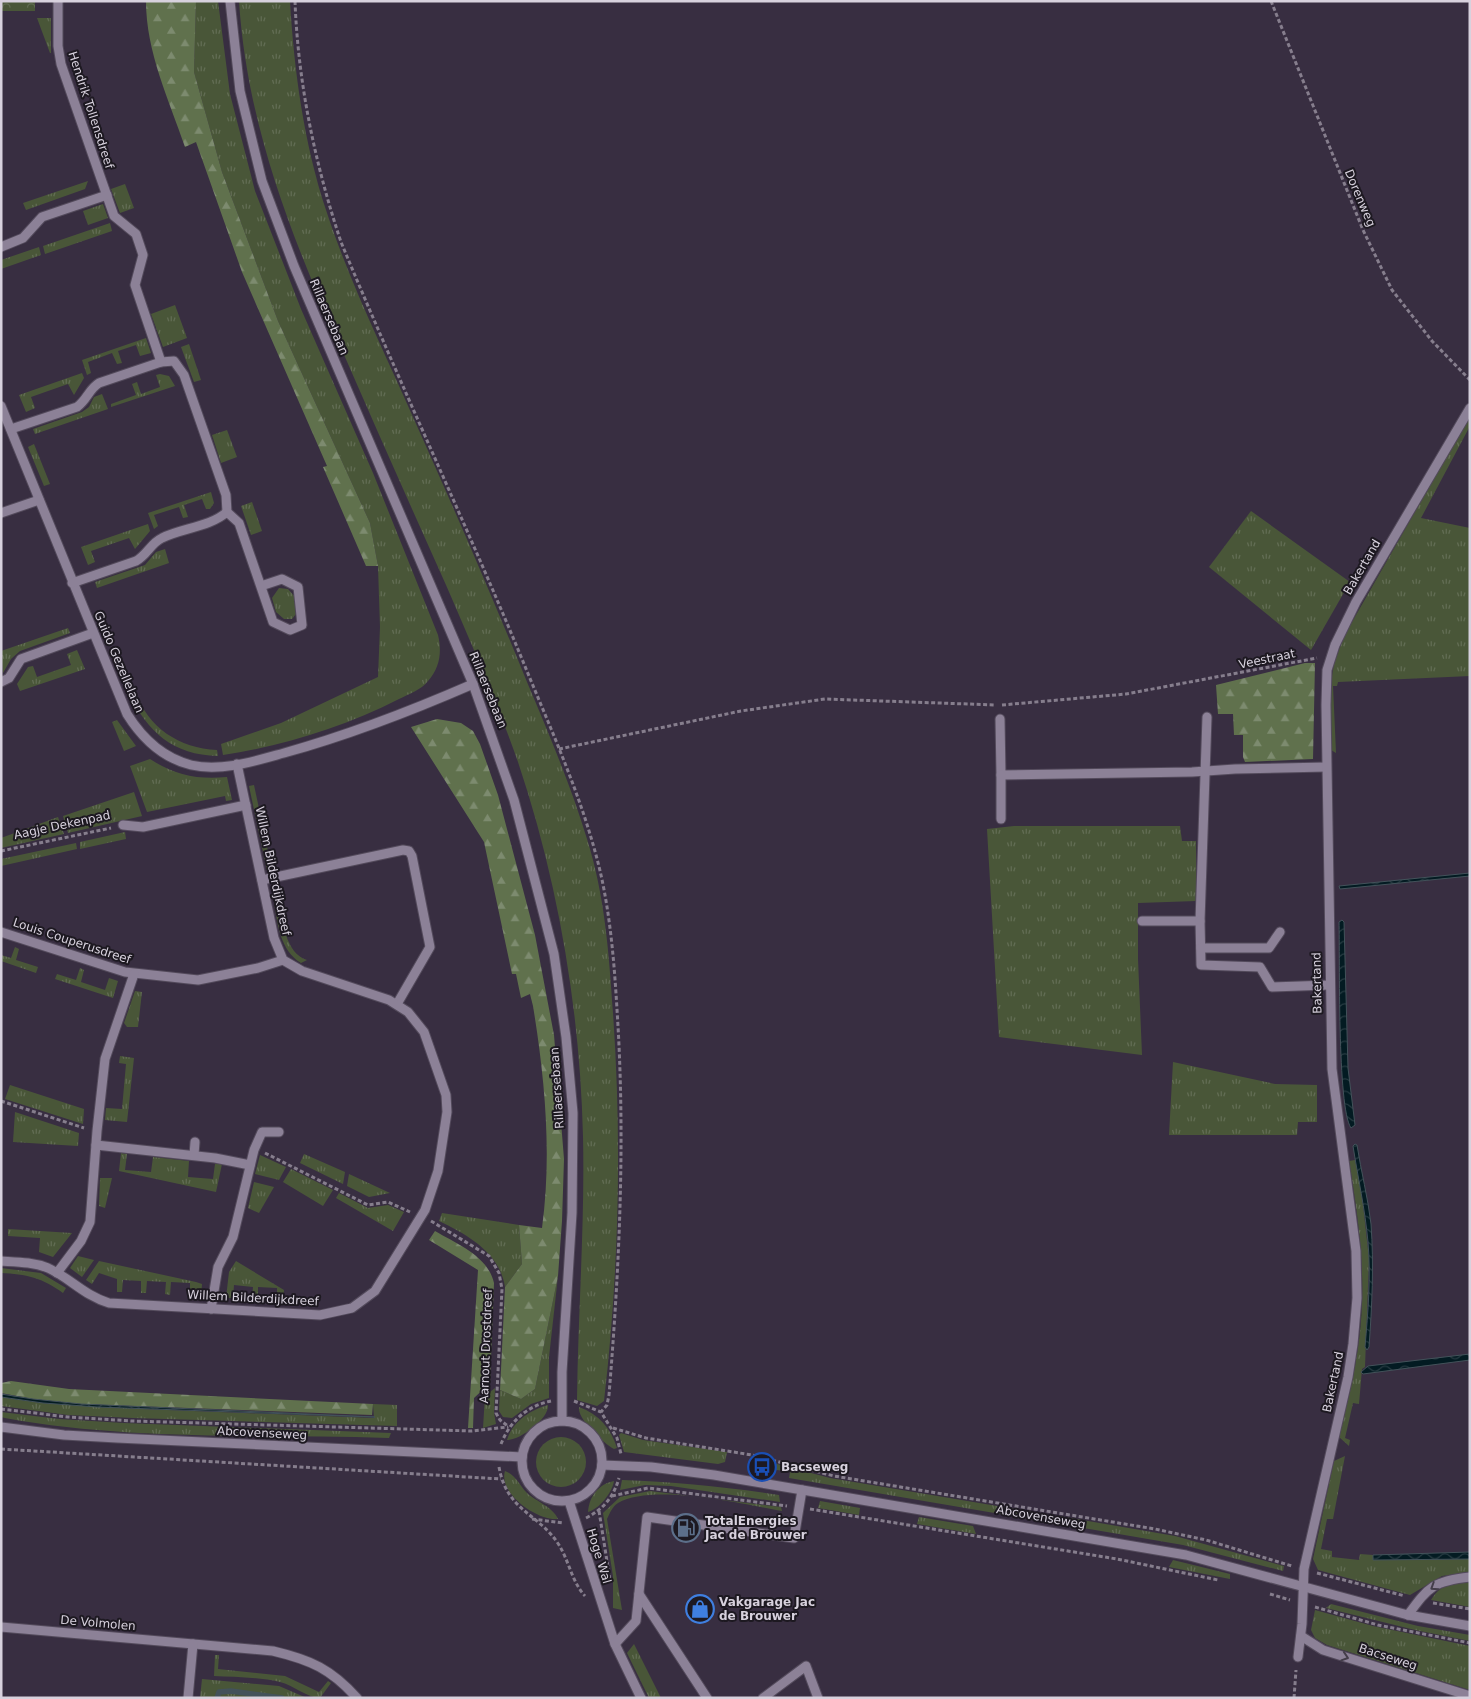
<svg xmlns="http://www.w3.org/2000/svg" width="1471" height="1699" viewBox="0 0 1471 1699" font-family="'DejaVu Sans',sans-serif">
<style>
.grass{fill:url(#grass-tufts)}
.forest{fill:url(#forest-firs)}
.park{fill:url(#park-crowns)}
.water{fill:url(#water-waves);stroke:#43525a}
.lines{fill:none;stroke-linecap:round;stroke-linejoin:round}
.stream{stroke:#43525a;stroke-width:5.5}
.minor-casing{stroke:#534a5b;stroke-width:11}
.path{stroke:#867e8d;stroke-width:3;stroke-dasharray:4 2.5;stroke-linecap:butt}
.minor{stroke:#8c8197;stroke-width:9}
.oneway{stroke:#443d4a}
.labels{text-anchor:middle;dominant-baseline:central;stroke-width:4;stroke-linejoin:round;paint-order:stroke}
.street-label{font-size:12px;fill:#d7d1dd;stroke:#1d1921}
.poi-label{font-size:12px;font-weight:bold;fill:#d7d1dd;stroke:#1d1921;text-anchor:start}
</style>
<defs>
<pattern id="grass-tufts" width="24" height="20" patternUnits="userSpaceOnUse" patternTransform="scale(1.25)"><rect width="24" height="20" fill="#495638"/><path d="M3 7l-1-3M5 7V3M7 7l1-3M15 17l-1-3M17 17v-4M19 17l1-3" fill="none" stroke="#626d54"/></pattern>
<pattern id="forest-firs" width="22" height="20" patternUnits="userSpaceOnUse" patternTransform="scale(1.25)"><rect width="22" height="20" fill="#60714d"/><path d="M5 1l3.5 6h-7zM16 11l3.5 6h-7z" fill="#7d8b6f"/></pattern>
<pattern id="park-crowns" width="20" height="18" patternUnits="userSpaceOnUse" patternTransform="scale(1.25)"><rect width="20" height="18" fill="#495638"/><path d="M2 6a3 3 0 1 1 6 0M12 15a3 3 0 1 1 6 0" fill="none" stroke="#626d54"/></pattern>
<pattern id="water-waves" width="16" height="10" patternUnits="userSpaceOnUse" patternTransform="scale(1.25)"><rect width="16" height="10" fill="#031b22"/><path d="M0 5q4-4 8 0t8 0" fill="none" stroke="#273b42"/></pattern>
</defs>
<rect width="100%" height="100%" fill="#382e41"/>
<g class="grass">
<path d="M196,1h22l12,93 25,97 46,118 72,164 65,162c4,17 2,32 -10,46 -7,9 -19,13 -29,18 -55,28 -116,47 -176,56l-2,-11 60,-21 97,-46 2,-50 -2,-61 -8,-43 -92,-202 -56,-149 -28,-100z"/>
<path d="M239,1h51c4,70 14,142 36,209 24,74 60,145 91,216 38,85 75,170 110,256 22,52 44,104 60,157 18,57 22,115 26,174 9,129 6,259 -9,388l-7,5 -20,-6c1,-88 8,-176 6,-264 -3,-126 -25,-255 -65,-374 -21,-60 -47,-119 -72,-177 -34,-76 -68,-152 -101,-228 -51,-114 -98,-229 -106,-356z"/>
<polygon points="37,18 51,18 51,53 50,53"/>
<polygon points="88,181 85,189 26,210 23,203"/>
<polygon points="125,184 134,208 120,213 111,189"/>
<polygon points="103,204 108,218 88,225 83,211"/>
<polygon points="110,223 112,231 45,254 43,246"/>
<polygon points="39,247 41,255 1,269 1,260"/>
<polygon points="175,305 187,338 163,347 151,314"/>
<polygon points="146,338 151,353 140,356 136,345 118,351 122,363 117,364 112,353 88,362 91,373 87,375 82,360"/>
<polygon points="189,344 201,380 194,382 181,347"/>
<polygon points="82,373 84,378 74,395 68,384 31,397 35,408 26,412 19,395"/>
<polygon points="160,374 169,376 175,386 111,407 111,404 136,395 132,384 137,382 141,394 160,387 156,375"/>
<polygon points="102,394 108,409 35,434 33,429 82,412 89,407 94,397"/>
<polygon points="1468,419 1470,426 1421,518 1470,528 1470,676 1338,682 1337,686 1333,686 1336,753 1331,750 1330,688 1334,664 1344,636"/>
<polygon points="227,430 237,457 221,463 212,435"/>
<polygon points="34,444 50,484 44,486 28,447"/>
<polygon points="211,492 214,503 210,509 206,509 202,499 184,505 188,517 183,518 179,507 154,515 158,526 154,529 148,513"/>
<polygon points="252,502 262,531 251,535 241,506"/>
<polygon points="1251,511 1350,582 1311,650 1209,567"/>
<polygon points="148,524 150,531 135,549 129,538 91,551 95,562 88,565 81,547"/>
<polygon points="165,549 169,563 97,588 95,582 145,565 156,552"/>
<polygon points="279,588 288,589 295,597 296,614 292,619 284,619 276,612 272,598"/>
<polygon points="68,628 70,633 20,651 11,659 3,673 1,651"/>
<polygon points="77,650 85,669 20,691 17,684 28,667 33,666 37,677 71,665 67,654"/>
<path d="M135,691c13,37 44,57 82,59l1,6c-45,-1 -70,-24 -89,-62z"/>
<polygon points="117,720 136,746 124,751 112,722"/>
<path d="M150,759c24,16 48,21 77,18l5,23 -6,1 -1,-5 -78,16 -17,-46z"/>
<polygon points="254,785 272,870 267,871 249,786"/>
<polygon points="134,792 142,816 68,833 63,816"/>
<polygon points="58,817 64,834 1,848 1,838"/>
<polygon points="1014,826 1180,826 1182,841 1196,841 1196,901 1138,903 1138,959 1142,1055 999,1037 987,829"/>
<polygon points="125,832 126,839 80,849 80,842"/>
<polygon points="76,843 77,849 1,866 1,859"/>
<path d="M279,902c4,19 6,51 28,58l-6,3c-21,-13 -23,-38 -27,-60z"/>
<polygon points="15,947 19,949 16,960 38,967 36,973 1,961 1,955 11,958"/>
<polygon points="80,968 84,970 81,982 105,990 109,978 118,981 113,998 55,979 57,974 76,980"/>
<polygon points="135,991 142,992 138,1027 127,1027 124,1023"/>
<polygon points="120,1056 134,1058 127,1122 105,1120 106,1108 122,1109 126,1064 119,1063"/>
<polygon points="1173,1062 1275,1084 1317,1085 1317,1122 1298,1122 1297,1135 1169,1135"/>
<polygon points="10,1085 84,1109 83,1124 5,1099"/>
<polygon points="15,1112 79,1133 78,1146 13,1142"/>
<polygon points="121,1153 127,1154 125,1170 151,1172 153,1157 189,1161 188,1177 213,1179 215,1164 222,1164 216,1192 119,1171"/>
<polygon points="304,1154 345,1172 343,1184 300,1163"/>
<polygon points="260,1155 286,1167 279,1180 255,1174"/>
<path d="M1355,1160l6,27 8,72 -4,108 -3,2 -3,35 -6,-1 -8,35 5,2 -1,6 -10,-9c8,-32 16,-64 20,-97 8,-59 0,-120 -10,-179z"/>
<polygon points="291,1169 333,1190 323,1206 283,1182"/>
<polygon points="349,1174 390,1193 369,1197 347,1186"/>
<polygon points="100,1178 112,1178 105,1208 99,1206"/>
<polygon points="254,1182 274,1187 259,1213 248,1208"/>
<polygon points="339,1193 368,1208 388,1205 404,1212 393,1231 336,1198"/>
<path d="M442,1213l77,12 3,39 -17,23c-5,-34 -37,-52 -66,-66z"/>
<polygon points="8,1229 72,1233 53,1257 39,1252 40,1238 8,1236"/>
<polygon points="78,1256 94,1260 82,1277 70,1268"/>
<polygon points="99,1261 196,1282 202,1284 201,1296 190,1296 190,1283 171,1282 170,1295 165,1294 166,1282 147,1281 146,1293 141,1293 141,1281 123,1280 122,1292 117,1292 117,1279 99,1273 92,1284 86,1280"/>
<polygon points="236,1261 284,1290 283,1301 277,1301 277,1288 258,1287 258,1299 252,1299 253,1287 234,1285 233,1298 226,1298 229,1272"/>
<path d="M1,1268l40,5 25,15 -3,5c-20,-15 -37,-19 -62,-20z"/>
<polygon points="558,1276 549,1357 549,1398 531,1404 512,1418 503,1417 499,1411 500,1390 521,1399 535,1389"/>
<polygon points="495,1388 494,1413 496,1424 483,1428 485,1396"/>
<polygon points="1,1397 43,1403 143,1409 374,1418 373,1404 397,1405 397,1426 133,1418 68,1415 1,1406"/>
<path d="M548,1405c1,14 -28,35 -41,35 5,-18 23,-30 41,-35z"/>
<path d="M579,1407c20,7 32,22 38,41l-3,1c-11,-6 -37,-30 -35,-42z"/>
<path d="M1,1412l58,7 65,4 267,10 -2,5c-127,-4 -260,3 -384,-20l-4,-1z"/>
<polygon points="621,1433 643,1440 727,1452 725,1462 718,1464 624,1452 619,1435"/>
<circle cx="561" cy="1462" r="25"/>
<polygon points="1345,1456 1333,1519 1327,1519 1321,1549 1332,1551 1332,1557 1359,1560 1360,1554 1373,1555 1374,1560 1470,1559 1470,1572 1442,1576 1410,1595 1318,1570 1313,1559 1334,1461"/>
<polygon points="766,1461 830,1478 1039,1513 1036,1520 789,1478 790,1472 764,1468"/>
<path d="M505,1471c11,4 14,14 22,22 10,9 26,14 31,26 -21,2 -60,-26 -53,-48z"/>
<path d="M622,1480c53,2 105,7 157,15l1,7 -109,-16 -26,-1 -25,5z"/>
<path d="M614,1481c-2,12 -15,28 -26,31 1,-16 11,-28 26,-31z"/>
<path d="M650,1491l131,16 1,4c-40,-7 -129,-28 -164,-8 -6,4 -8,10 -11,16l15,91 -9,-2v-32l-10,-63 17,-16z"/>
<polygon points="820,1501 860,1508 859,1515 818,1508"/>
<polygon points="1059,1516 1175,1536 1284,1566 1283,1571 1183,1545 1060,1524"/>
<polygon points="919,1517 973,1526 976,1534 917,1524"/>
<polygon points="1173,1560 1230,1574 1230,1579 1169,1567"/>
<path d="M1470,1581v26l-39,-7c9,-16 22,-17 39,-19z"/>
<polygon points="1331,1604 1418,1626 1470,1635 1470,1641 1415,1630 1326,1608"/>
<polygon points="1315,1610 1373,1626 1470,1646 1470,1690 1327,1645 1315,1638 1311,1630"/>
<polygon points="634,1644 661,1698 649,1698 627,1653"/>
<path d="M215,1655h4l-1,14 67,7 34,16 9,-11 3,2 -11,15c-12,0 -27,-13 -40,-16 -21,-5 -45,-5 -66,-6z"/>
<polygon points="202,1679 279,1686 307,1698 200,1698"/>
</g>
<g class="forest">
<path d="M146,1h50l-2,71 28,100 56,149 92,202 8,43h-12l-43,-99 4,-1 -85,-194 -46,-130 -11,5c-16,-47 -39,-95 -39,-146z"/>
<polygon points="1305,663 1315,663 1313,759 1245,762 1243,757 1243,735 1234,735 1233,714 1218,714 1216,685"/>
<path d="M437,719l24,4 12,8 7,13 18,51 37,140 19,100 10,124 -2,62 -4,55 -23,113 -14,10 -21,-9 5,-103 17,-23 -3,-39 23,3c10,-74 3,-149 -9,-222l-3,-12 -9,4 -5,-24h-4l-28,-132 -73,-115z"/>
<path d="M435,1231c22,13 53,25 59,52l-4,100 -16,15 -1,30h-5l10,-158 -49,-30z"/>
<polygon points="11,1381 69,1389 373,1404 372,1415 81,1404 33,1399 1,1393 1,1383"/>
</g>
<rect class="park" x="1" y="1" width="34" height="10"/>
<g class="water">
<polygon points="1470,873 1470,876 1340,889 1339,886"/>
<path d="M1342,920l2,2 4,146 7,57 -4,3c-14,-20 -11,-173 -12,-206z"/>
<path d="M1355,1144l2,1c4,26 11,53 14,79 3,41 1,82 -2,123l-2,3 -2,-3c3,-35 6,-70 3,-105 -3,-33 -10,-64 -15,-96z"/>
<polygon points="1470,1354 1470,1360 1363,1374 1361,1372 1368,1366"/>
<polygon points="1,1394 33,1399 81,1404 375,1417 97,1407 43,1403 1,1397"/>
<polygon points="1470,1552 1470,1559 1373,1560 1373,1555"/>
</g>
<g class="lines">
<polyline class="stream" points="217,1698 219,1692 231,1691 282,1698"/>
<defs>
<g id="minor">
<polyline points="58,1 58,46 61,64 114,216 136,234 143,255 135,285 161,362 174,361 184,375 226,495 227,512 239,523 273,622 290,630 302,625 298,587 282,579 261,586"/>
<polyline points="230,1 240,91 262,181 294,266 473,684 514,800 554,954 566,1037 573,1113 572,1213 562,1372 562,1421"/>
<polyline points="1,247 23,238 42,217 107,195"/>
<path d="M1,406l126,308c15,24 36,44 64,51 30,7 64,-4 93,-12 65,-18 127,-42 189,-69"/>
<path d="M11,429l66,-22c10,-7 12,-18 22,-24l62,-21"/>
<polyline points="1,513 39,500"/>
<path d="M72,583l64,-22c11,-6 15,-18 26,-23 20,-10 48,-11 65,-26"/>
<polyline points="1,682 9,678 21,659 93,633"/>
<polyline points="1000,719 1001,775 1192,772 1235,769 1326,767"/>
<polyline points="1001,775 1001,819"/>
<polyline points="123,825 143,827 246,805"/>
<polyline points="262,880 403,850 409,851 412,856 430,947 397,1004"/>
<polyline points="1142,921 1200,921 1207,717"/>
<polyline points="1200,921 1201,965 1260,967 1272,987 1329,985"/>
<polyline points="1,932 125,972 198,980 258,968 283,960"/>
<polyline points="1201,948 1269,948 1280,932"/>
<polyline points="96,1145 215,1158 250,1165"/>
<polyline points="194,1155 195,1142"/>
<path d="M1,1261c16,1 32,1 47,7 22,10 37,28 61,35l211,12 32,-7 23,-17 50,-81 13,-39 9,-59 -1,-17 -22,-63 -16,-20 -19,-12 -87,-29 -19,-11 -9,-22 -37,-174"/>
<polyline points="57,1273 81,1241 90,1222 97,1131 105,1059 134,974"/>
<polyline points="211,1309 218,1267 233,1237 254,1150 262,1132 279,1132"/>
<circle cx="562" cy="1461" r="40"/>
<polyline points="1,1427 64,1435 117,1438 522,1457"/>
<polyline points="602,1465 651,1467 714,1475 1186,1555 1408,1615 1470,1626"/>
<polyline points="569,1501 615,1644 641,1698"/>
<polyline points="639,1594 707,1698"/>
<path d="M1408,1615c21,-29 26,-34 62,-38"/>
<path d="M1,1627l272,24c38,9 58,18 84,47"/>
<polyline points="1301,1636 1323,1650 1470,1696"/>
<polyline points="615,1644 636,1621 647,1517 794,1538 802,1490"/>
<polyline points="1298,1657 1302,1624 1304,1569 1348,1377 1353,1344 1357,1298 1356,1251 1332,1069 1326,705 1327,670 1335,645 1356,602 1470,408"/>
<polyline points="188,1698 193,1644"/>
<polyline points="763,1698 806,1666 818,1698"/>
</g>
</defs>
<use href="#minor" class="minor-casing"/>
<g class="path">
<path d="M295,1c3,82 20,163 46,241 58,140 123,277 181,417 29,71 62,142 79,216 11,50 14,100 17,151 7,124 1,246 -9,369l-2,10 -6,7"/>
<polyline points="1271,1 1363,230 1392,290 1432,341 1470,380"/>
<polyline points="1002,705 1126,694 1317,658"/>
<polyline points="559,749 741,711 825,699 996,705"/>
<polyline points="1,851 111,828"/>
<polyline points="1,1101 84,1128"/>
<polyline points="265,1153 368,1205 388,1202 410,1212"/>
<polyline points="431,1221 489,1256 499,1273 502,1289 496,1413 500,1420 509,1427"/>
<polyline points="574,1401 601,1412 617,1438 621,1454"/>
<polyline points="1,1409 68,1417 132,1421 472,1431 508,1427"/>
<polyline points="613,1428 646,1438 752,1455 834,1476 1155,1529 1206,1540 1292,1566"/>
<path d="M501,1444c9,-23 26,-38 50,-43"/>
<polyline points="1,1449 501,1479"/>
<path d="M499,1467c8,45 40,46 60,78 10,16 13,37 26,51"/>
<polyline points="612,1496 648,1488 787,1506"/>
<polyline points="810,1509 1117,1559 1218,1580"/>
<polyline points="599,1511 610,1580"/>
<path d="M586,1518c18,-9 28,-22 33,-40"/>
<polyline points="532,1519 563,1523"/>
<polyline points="1317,1573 1405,1596"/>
<polyline points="1270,1594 1290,1600"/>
<polyline points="1433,1603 1470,1609"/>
<polyline points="1315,1607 1378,1625 1470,1643"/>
<polyline points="1294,1698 1296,1670"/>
</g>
<use href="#minor" class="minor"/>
</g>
<defs><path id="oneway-chevron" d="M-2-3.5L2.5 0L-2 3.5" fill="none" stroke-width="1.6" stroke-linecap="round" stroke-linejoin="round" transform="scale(1.25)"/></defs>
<g class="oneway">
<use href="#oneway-chevron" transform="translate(1434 1587) rotate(147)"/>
<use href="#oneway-chevron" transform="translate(1345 1657) rotate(18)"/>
</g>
<defs>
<symbol id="bus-ring" viewBox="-11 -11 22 22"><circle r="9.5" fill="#1d1921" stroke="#1a4fb4" stroke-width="1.5"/><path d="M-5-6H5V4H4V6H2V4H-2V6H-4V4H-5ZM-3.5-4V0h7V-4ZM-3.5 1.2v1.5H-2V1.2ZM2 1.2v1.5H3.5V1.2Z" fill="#1a4fb4"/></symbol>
<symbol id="fuel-ring" viewBox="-11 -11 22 22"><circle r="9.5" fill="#1d1921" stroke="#5c6f8a" stroke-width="1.5"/><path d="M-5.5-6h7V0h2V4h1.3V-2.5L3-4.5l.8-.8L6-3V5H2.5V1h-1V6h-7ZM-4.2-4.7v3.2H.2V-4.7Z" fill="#5c6f8a"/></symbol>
<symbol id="shop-ring" viewBox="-11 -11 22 22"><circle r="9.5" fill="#1d1921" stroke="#3f7fe0" stroke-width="1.5"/><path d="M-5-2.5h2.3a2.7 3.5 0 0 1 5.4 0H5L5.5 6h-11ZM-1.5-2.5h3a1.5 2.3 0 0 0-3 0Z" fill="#3f7fe0"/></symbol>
</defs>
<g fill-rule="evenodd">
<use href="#bus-ring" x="746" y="1451" width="32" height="32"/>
<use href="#fuel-ring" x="670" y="1512" width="32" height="32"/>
<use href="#shop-ring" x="684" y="1593" width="32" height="32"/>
</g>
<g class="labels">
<g class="street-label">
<text transform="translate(91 110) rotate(72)">Hendrik Tollensdreef</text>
<text transform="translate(1360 198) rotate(67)">Dorenweg</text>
<text transform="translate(329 317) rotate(67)">Rillaersebaan</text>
<text transform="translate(1362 567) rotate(-60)">Bakertand</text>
<text transform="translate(1267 659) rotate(-12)">Veestraat</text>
<text transform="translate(119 662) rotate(67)">Guido Gezellelaan</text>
<text transform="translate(488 690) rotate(68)">Rillaersebaan</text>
<text transform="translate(62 825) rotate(-12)">Aagje Dekenpad</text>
<text transform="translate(273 871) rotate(78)">Willem Bilderdijkdreef</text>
<text transform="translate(72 941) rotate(18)">Louis Couperusdreef</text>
<text transform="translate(1317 983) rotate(-91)">Bakertand</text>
<text transform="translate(557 1088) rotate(-94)">Rillaersebaan</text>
<text transform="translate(253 1298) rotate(3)">Willem Bilderdijkdreef</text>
<text transform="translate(486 1346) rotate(-88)">Aarnout Drostdreef</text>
<text transform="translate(1333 1382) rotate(-78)">Bakertand</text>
<text transform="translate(262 1433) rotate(3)">Abcovenseweg</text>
<text transform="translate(1041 1517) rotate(10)">Abcovenseweg</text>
<text transform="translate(599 1556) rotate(73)">Hoge Wal</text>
<text transform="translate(98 1623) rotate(5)">De Volmolen</text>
<text transform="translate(1388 1657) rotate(18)">Bacseweg</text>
</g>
<g class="poi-label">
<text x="781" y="1467">Bacseweg</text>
<text x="705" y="1521">TotalEnergies<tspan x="705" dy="14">Jac de Brouwer</tspan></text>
<text x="719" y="1602">Vakgarage Jac<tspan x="719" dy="14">de Brouwer</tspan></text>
</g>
</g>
<rect width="1471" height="1699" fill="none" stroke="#d7d1dd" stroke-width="5"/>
</svg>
